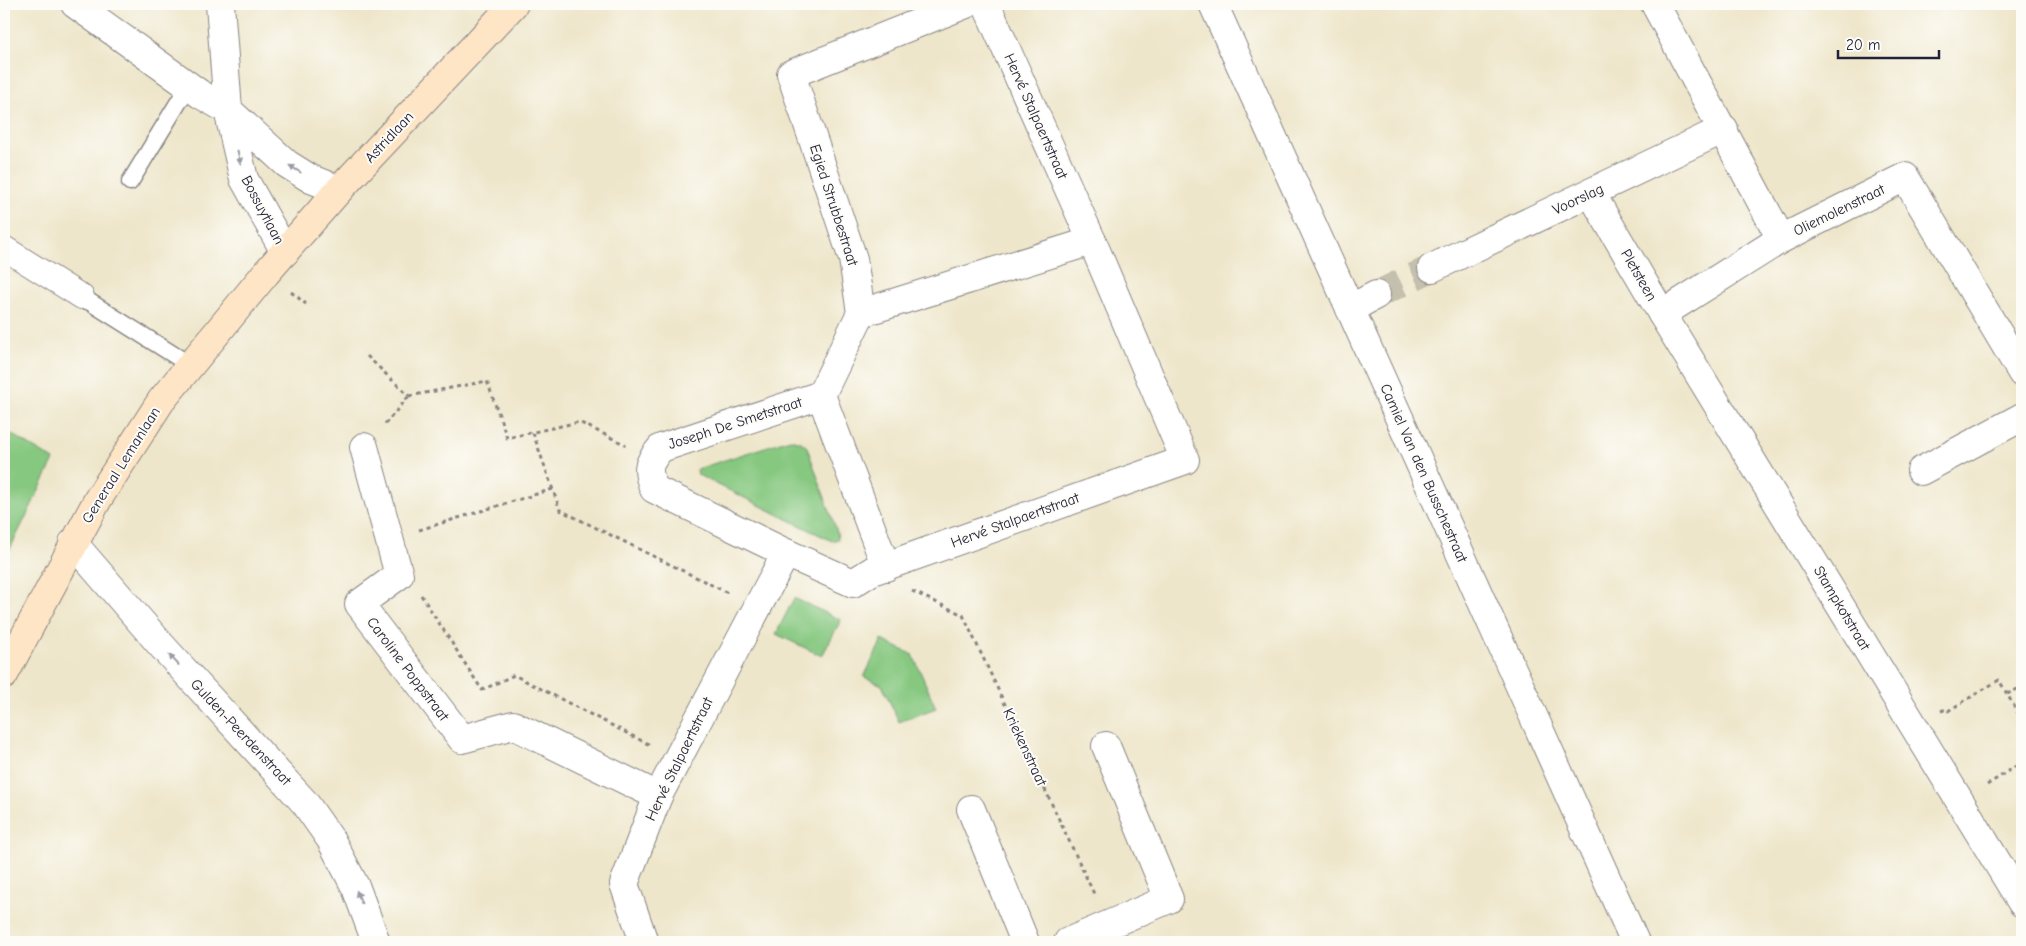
<svg xmlns="http://www.w3.org/2000/svg" width="2026" height="946" viewBox="0 0 2026 946" font-family="'Comic Neue',sans-serif">
<style>
.green{fill:#86c880;stroke:#54755e}
.lines{fill:none;stroke-linecap:round;stroke-linejoin:round}
.minor-tunnel{stroke:#c5bfad;stroke-width:28;stroke-dasharray:28 14;stroke-linecap:butt}
.service-casing{stroke:#888482;stroke-width:19}
.pedestrian-casing{stroke:#888482;stroke-width:26}
.minor-casing{stroke:#888482;stroke-width:30}
.secondary-casing{stroke:#888482;stroke-width:30}
.path{stroke:#888482;stroke-width:3;stroke-dasharray:4 4;stroke-linecap:butt}
.service{stroke:#fff;stroke-width:16}
.pedestrian{stroke:#fff;stroke-width:24}
.minor{stroke:#fff;stroke-width:28}
.secondary{stroke:#fee5c5;stroke-width:28}
.oneway{fill:#9c9ca7}
.labels{text-anchor:middle;dominant-baseline:central;stroke-width:4;stroke-linejoin:round;paint-order:stroke}
.street-label{font-size:15px;fill:#22223b;stroke:#fdfcf7}
</style>
<rect width="100%" height="100%" fill="#fdfcf7"/>
<filter id="ink" filterUnits="userSpaceOnUse"><feTurbulence type="fractalNoise" baseFrequency=".02" numOctaves="2"/><feDisplacementMap in="SourceGraphic" scale="10" xChannelSelector="R" yChannelSelector="G"/><feConvolveMatrix kernelMatrix="1 2 1 2 8 2 1 2 1" color-interpolation-filters="sRGB"/></filter>
<filter id="wash" filterUnits="userSpaceOnUse"><feTurbulence type="fractalNoise" baseFrequency=".0096" numOctaves="4" result="noise"/><feDisplacementMap in="SourceGraphic" scale="20" xChannelSelector="R" yChannelSelector="G"/><feGaussianBlur stdDeviation="1.12" result="paint"/><feColorMatrix in="noise" values="0 0 0 0 0 0 0 0 0 0 0 0 0 0 0 0 0 1.4 0 .05"/><feComposite in="paint" operator="in"/></filter>
<g filter="url(#wash)">
<rect width="100%" height="100%" fill="#eee6ca"/>
<g class="green">
<polygon points="8,432 54,460 4,561 4,441"/>
<polygon points="790,439 801,442 807,447 837,532 838,539 832,541 698,475 697,469"/>
<polygon points="794,598 841,620 822,656 776,634"/>
<polygon points="882,640 913,655 936,708 899,722 882,685 864,677"/>
</g>
</g>
<g filter="url(#ink)">
<g class="lines">
<polyline class="minor-tunnel" points="1376,295 1432,268"/>
<defs>
<g id="service">
<polyline points="130,182 189,85"/>
<polyline points="82,297 190,365"/>
</g>
<polyline id="pedestrian" points="4,248 82,297"/>
<g id="minor">
<polyline points="75,4 200,94 228,110 287,164 311,179 339,190"/>
<polyline points="220,4 228,110 244,179 285,252"/>
<polyline points="1213,4 1635,942"/>
<polyline points="1655,4 1781,239 1905,177 2022,373"/>
<polyline points="1591,193 1662,314 1781,239"/>
<polyline points="1432,268 1724,129"/>
<polyline points="1350,309 1376,295"/>
<polyline points="861,313 1092,241"/>
<polyline points="1662,314 2022,903"/>
<polyline points="364,447 399,575 359,604 462,739 513,725 658,796"/>
<polyline points="1921,471 2022,417"/>
<polyline points="73,543 161,645 305,803 331,840 356,888 376,942"/>
<path d="M786,553l-132,-64c-8,-20 -7,-25 7,-41l160,-53"/>
<polyline points="886,567 821,395 861,313 853,259 791,74 966,4"/>
<polyline points="971,809 1025,942"/>
<polyline points="644,942 624,884 658,796 786,553 853,583 872,571 1185,460 1092,241 986,4"/>
<polyline points="1068,942 1169,899 1106,746"/>
</g>
<polyline id="secondary" points="4,675 98,499 161,401 266,273 339,190 514,4"/>
</defs>
<use href="#service" class="service-casing"/>
<use href="#pedestrian" class="pedestrian-casing"/>
<use href="#minor" class="minor-casing"/>
<use href="#secondary" class="secondary-casing"/>
<g class="path">
<polyline points="291,292 306,304"/>
<polyline points="367,356 409,396"/>
<polyline points="409,396 487,381 507,438 579,422 626,445"/>
<polyline points="385,424 409,396"/>
<polyline points="533,433 560,510 730,594"/>
<polyline points="419,530 553,489"/>
<polyline points="912,591 963,615 1095,896"/>
<polyline points="421,595 482,690 514,675 650,745"/>
<polyline points="2007,694 2022,687"/>
<polyline points="1941,711 1946,709 1948,711 1999,680 2022,720"/>
<polyline points="1987,785 2022,762"/>
</g>
<use href="#service" class="service"/>
<use href="#pedestrian" class="pedestrian"/>
<use href="#minor" class="minor"/>
<use href="#secondary" class="secondary"/>
</g>
<defs><path id="oneway-solid" d="M-6-.8H1V-3.2L6.5 0L1 3.2V.8H-6Z" transform="scale(1.25)"/></defs>
<g class="oneway">
<use href="#oneway-solid" transform="translate(239 157) rotate(77)"/>
<use href="#oneway-solid" transform="translate(295 169) rotate(-148)"/>
<use href="#oneway-solid" transform="translate(174 660) rotate(-133)"/>
<use href="#oneway-solid" transform="translate(359 897) rotate(-111)"/>
</g>
</g>
<g class="labels">
<g class="street-label">
<text transform="translate(1036 116) rotate(66)">Hervé Stalpaertstraat</text>
<text transform="translate(389 137) rotate(-47)">Astridlaan</text>
<text transform="translate(1578 199) rotate(-25)">Voorslag</text>
<text transform="translate(834 205) rotate(72)">Egied Strubbestraat</text>
<text transform="translate(263 210) rotate(62)">Bossuytlaan</text>
<text transform="translate(1839 210) rotate(-26)">Oliemolenstraat</text>
<text transform="translate(1639 275) rotate(60)">Pletsteen</text>
<text transform="translate(735 423) rotate(-18)">Joseph De Smetstraat</text>
<text transform="translate(121 465) rotate(-58)">Generaal Lemanlaan</text>
<text transform="translate(1424 473) rotate(66)">Camiel Van den Busschestraat</text>
<text transform="translate(1015 520) rotate(-20)">Hervé Stalpaertstraat</text>
<text transform="translate(1842 608) rotate(59)">Stampkotstraat</text>
<text transform="translate(408 669) rotate(53)">Caroline Poppstraat</text>
<text transform="translate(241 732) rotate(47)">Gulden-Peerdenstraat</text>
<text transform="translate(1025 747) rotate(65)">Kriekenstraat</text>
<text transform="translate(679 759) rotate(-64)">Hervé Stalpaertstraat</text>
</g>
</g>
<rect width="2026" height="946" fill="none" stroke="#fdfcf7" stroke-width="20"/>
<path d="M1838 50v8h101v-8" fill="none" stroke="#22223b" stroke-width="2.5"/>
<text x="1846" y="50" font-size="15" fill="#22223b" stroke="#fdfcf7" stroke-width="4" paint-order="stroke">20 m</text>
</svg>
